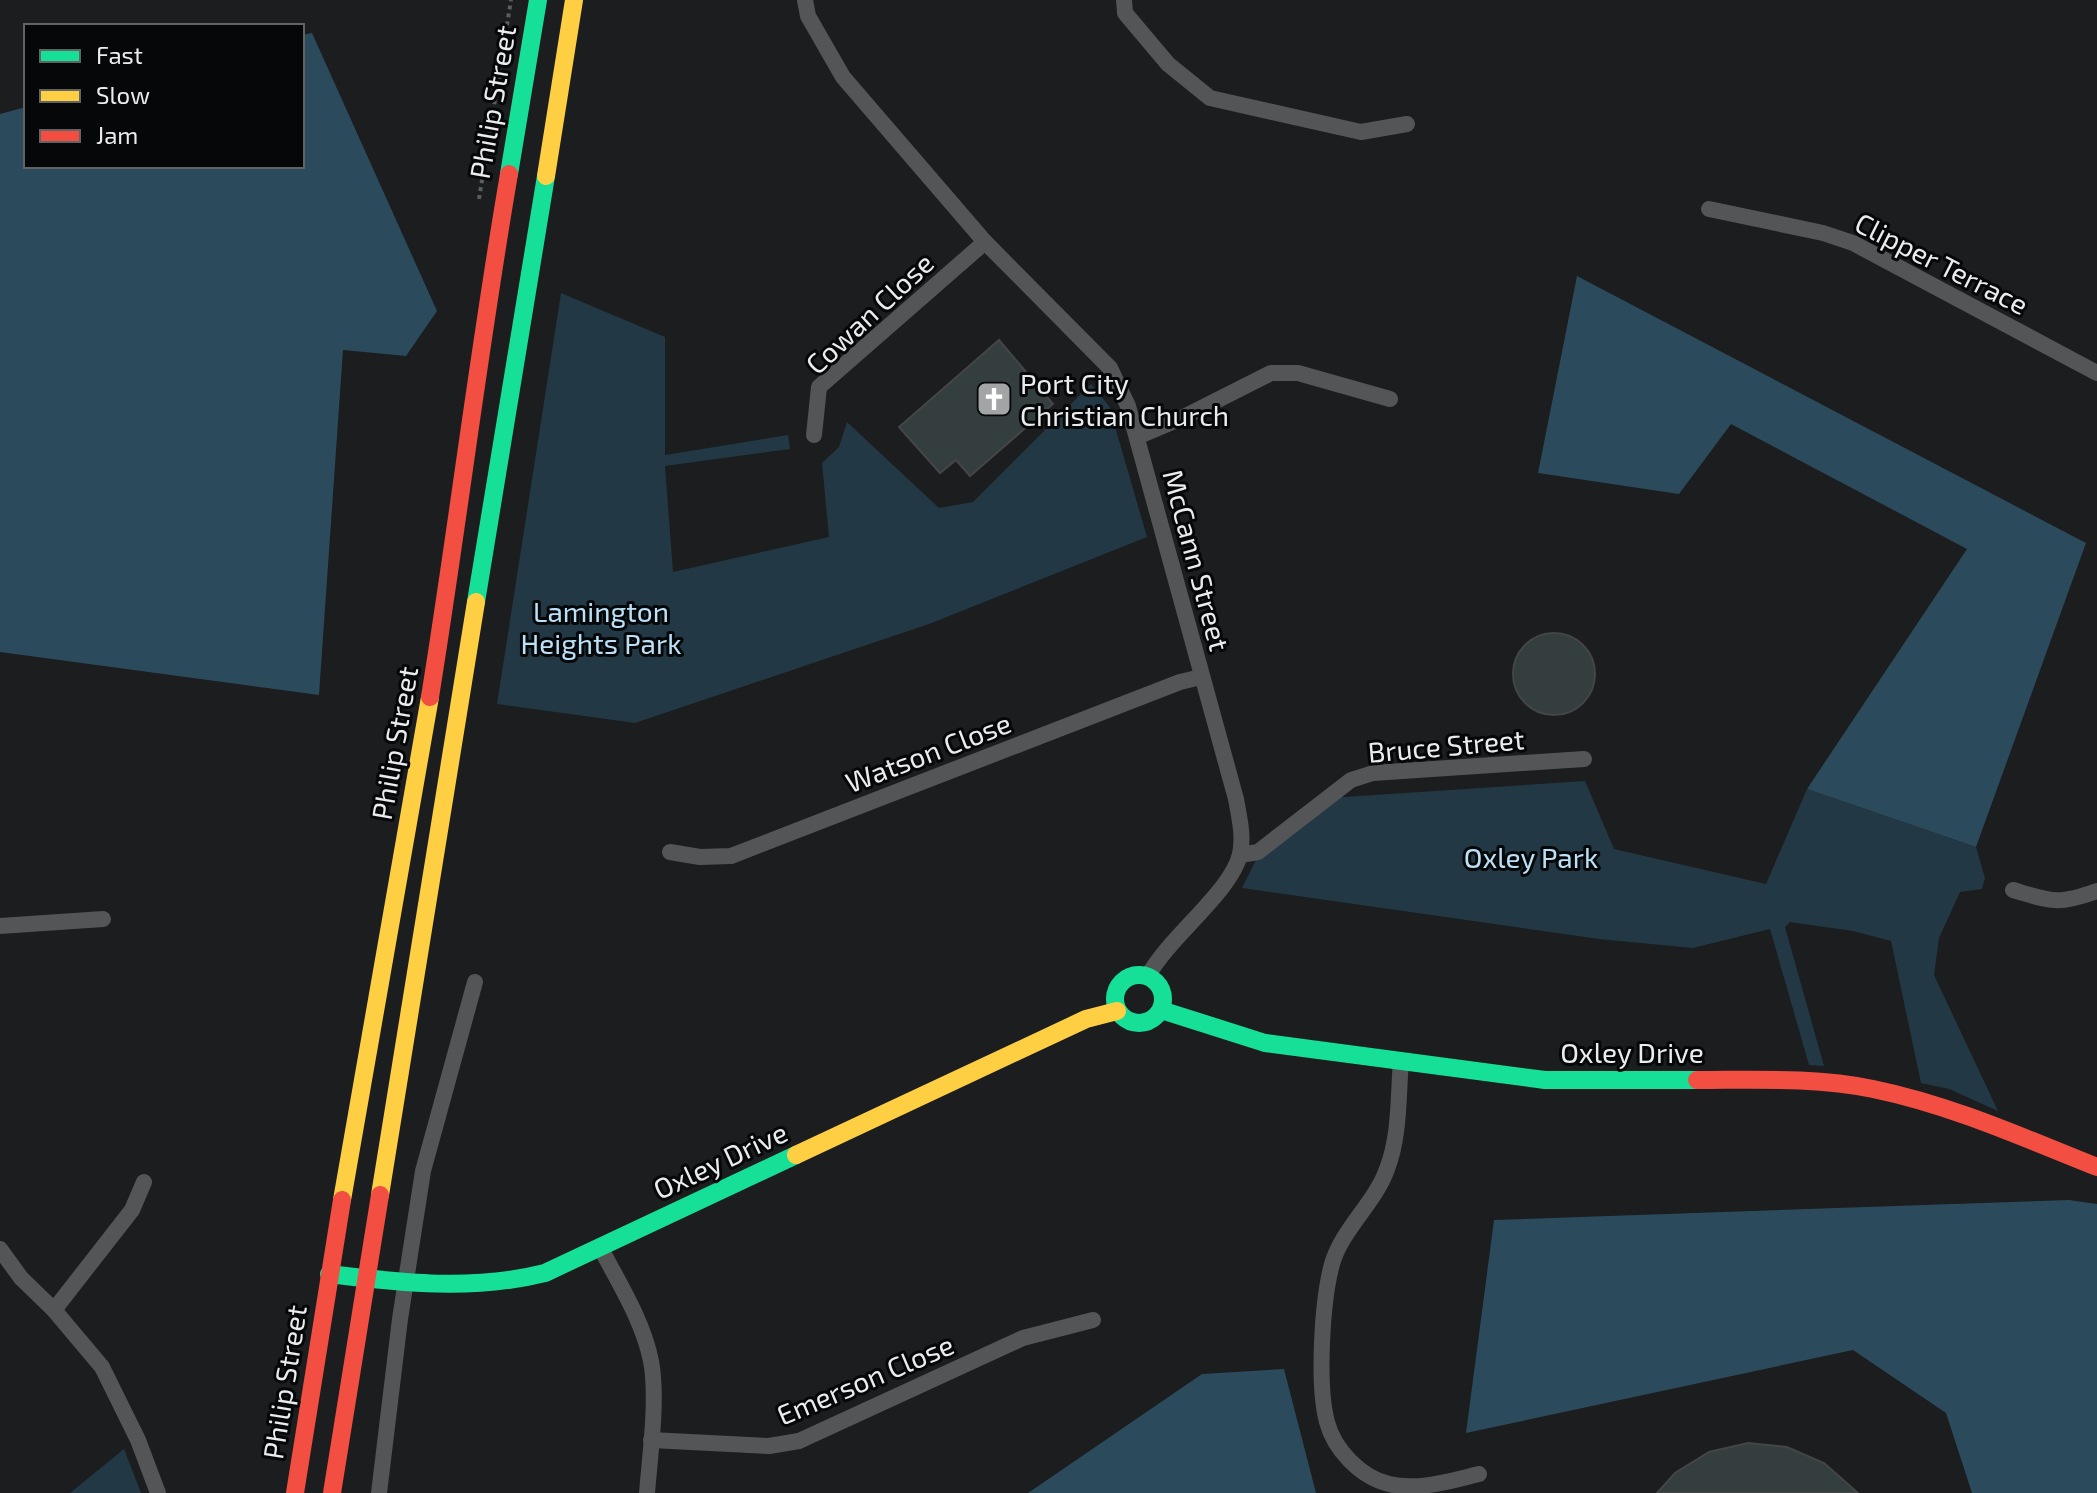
<svg xmlns="http://www.w3.org/2000/svg" width="2097" height="1493" viewBox="0 0 2097 1493" font-family="'Exo 2',sans-serif">
<style>
.green{fill:#223844}
.forest{fill:#2b4a5c}
.building{fill:#343e3f;stroke:#444546;stroke-width:2}
.lines{fill:none;stroke-linecap:round;stroke-linejoin:round}
.path{stroke:#5b5c5d;stroke-width:4;stroke-dasharray:4 4;stroke-linecap:butt}
.street{stroke:#545556;stroke-width:16}
.fast{stroke:#16e098;stroke-width:18}
.slow{stroke:#ffcf43;stroke-width:18}
.jam{stroke:#f24e42;stroke-width:18}
.labels{text-anchor:middle;dominant-baseline:central;stroke-width:6;stroke-linejoin:round;paint-order:stroke}
.street-label{font-size:28px;fill:#eaeced;stroke:#060708}
.poi-label{font-size:28px;fill:#eaeced;stroke:#060708;text-anchor:start}
.park-label{font-size:28px;fill:#bbe1f8;stroke:#060708}
</style>
<rect width="100%" height="100%" fill="#1b1d1e"/>
<g class="green">
<polygon points="561,293 665,337 665,455 788,435 790,449 665,466 673,572 829,537 822,463 839,447 847,422 939,508 973,502 1091,384 1109,406 1147,537 929,624 635,723 497,704"/>
<polygon points="1585,781 1614,849 1766,884 1807,789 1976,847 1985,878 1982,889 1960,892 1939,938 1934,975 1998,1111 1949,1089 1921,1083 1891,941 1853,931 1790,922 1785,927 1824,1066 1809,1065 1770,929 1693,948 1599,939 1242,888 1257,858 1329,798"/>
<polygon points="124,1449 141,1493 70,1493"/>
</g>
<g class="forest">
<polygon points="312,33 437,311 406,356 343,350 319,695 0,652 0,114 26,107 26,166 302,166 302,35"/>
<polygon points="1577,276 2086,543 1976,847 1807,789 1967,549 1731,424 1679,494 1538,473"/>
<polygon points="2069,1200 2097,1204 2097,1493 1972,1493 1946,1413 1853,1350 1466,1433 1494,1220"/>
<polygon points="1284,1369 1316,1493 1028,1493 1202,1374"/>
</g>
<g class="building">
<polygon points="999,340 1053,404 970,476 956,460 940,473 899,427"/>
<circle cx="1554" cy="674" r="41"/>
<polygon points="1748,1443 1787,1447 1824,1463 1858,1493 1657,1493 1675,1473 1709,1452"/>
</g>
<g class="lines">
<polyline class="path" points="479,199 511,0"/>
<g class="street">
<path d="M805,0l3,16 35,61 142,165 125,126 18,38 108,393c3,17 8,37 4,55 -8,37 -71,83 -92,122"/>
<polyline points="1124,0 1125,13 1168,64 1210,98 1361,132 1407,124"/>
<polyline points="1709,209 1823,233 1853,243 2097,373"/>
<polyline points="814,435 819,387 985,242"/>
<polyline points="1137,437 1182,418 1271,373 1298,373 1390,399"/>
<polyline points="670,852 700,857 731,856 1180,682 1201,677"/>
<polyline points="1240,855 1258,852 1351,780 1373,773 1584,759"/>
<path d="M2013,890c40,12 45,15 84,1"/>
<polyline points="0,926 103,919"/>
<path d="M1401,1061c-3,35 -1,75 -14,108 -12,34 -45,60 -55,95 -10,37 -15,121 -5,158 7,27 33,55 62,62 29,7 61,-3 90,-10"/>
<path d="M600,1247c19,36 43,74 51,114 7,37 -1,94 -4,132"/>
<polyline points="0,1249 21,1278 54,1310 102,1367 138,1440 158,1493"/>
<polyline points="54,1310 132,1210 144,1182"/>
<polyline points="651,1440 769,1446 799,1441 1023,1338 1093,1320"/>
<polyline points="379,1493 400,1319 423,1171 475,982"/>
</g>
<g class="fast">
<polyline points="509,174 538,0"/>
<polyline points="476,602 546,176"/>
<circle cx="1139" cy="999" r="24"/>
<polyline points="1161,1010 1265,1043 1545,1080 1697,1080"/>
<path d="M329,1274c73,9 144,17 216,-1l251,-118"/>
</g>
<g class="slow">
<polyline points="546,176 574,0"/>
<polyline points="796,1155 1086,1019 1117,1011"/>
<polyline points="380,1195 476,602"/>
<polyline points="342,1200 430,697"/>
</g>
<g class="jam">
<path d="M430,697c28,-174 49,-349 79,-523"/>
<path d="M1697,1080c58,0 119,-3 176,9 78,16 151,49 224,78"/>
<polyline points="295,1493 342,1200"/>
<polyline points="332,1493 380,1195"/>
</g>
</g>
<defs>
<symbol id="church-square" viewBox="-11 -11 22 22"><rect x="-9" y="-9" width="18" height="18" rx="4" fill="#a2a4a5" stroke="#060708"/><path d="M-1.2-6h2.4v3.5h3.3v2.4h-3.3V6h-2.4V-.1h-3.3v-2.4h3.3Z" fill="#fff"/></symbol>
</defs>
<g fill-rule="evenodd">
<use href="#church-square" x="974" y="379" width="40" height="40"/>
</g>
<g class="labels">
<g class="street-label">
<text transform="translate(492 102) rotate(-80)">Philip Street</text>
<text transform="translate(1942 263) rotate(27)">Clipper Terrace</text>
<text transform="translate(869 313) rotate(-43)">Cowan Close</text>
<text transform="translate(1197 560) rotate(75)">McCann Street</text>
<text transform="translate(394 743) rotate(-80)">Philip Street</text>
<text transform="translate(1446 745) rotate(-5)">Bruce Street</text>
<text transform="translate(928 752) rotate(-21)">Watson Close</text>
<text x="1632" y="1052">Oxley Drive</text>
<text transform="translate(720 1160) rotate(-25)">Oxley Drive</text>
<text transform="translate(865 1379) rotate(-23)">Emerson Close</text>
<text transform="translate(284 1382) rotate(-81)">Philip Street</text>
</g>
<g class="poi-label">
<text x="1020" y="383">Port City<tspan x="1020" dy="32">Christian Church</tspan></text>
</g>
<g class="park-label">
<text x="601" y="611">Lamington<tspan x="601" dy="32">Heights Park</tspan></text>
<text x="1531" y="857">Oxley Park</text>
</g>
</g>
<rect x="24" y="24" width="280" height="144" fill="#060708" stroke="#616364" stroke-width="2"/>
<rect x="40" y="50" width="40" height="12" fill="#16e098" stroke="#616364" stroke-width="2"/>
<text x="96" y="64" font-size="24" fill="#eaeced">Fast</text>
<rect x="40" y="90" width="40" height="12" fill="#ffcf43" stroke="#616364" stroke-width="2"/>
<text x="96" y="104" font-size="24" fill="#eaeced">Slow</text>
<rect x="40" y="130" width="40" height="12" fill="#f24e42" stroke="#616364" stroke-width="2"/>
<text x="96" y="144" font-size="24" fill="#eaeced">Jam</text>
</svg>
